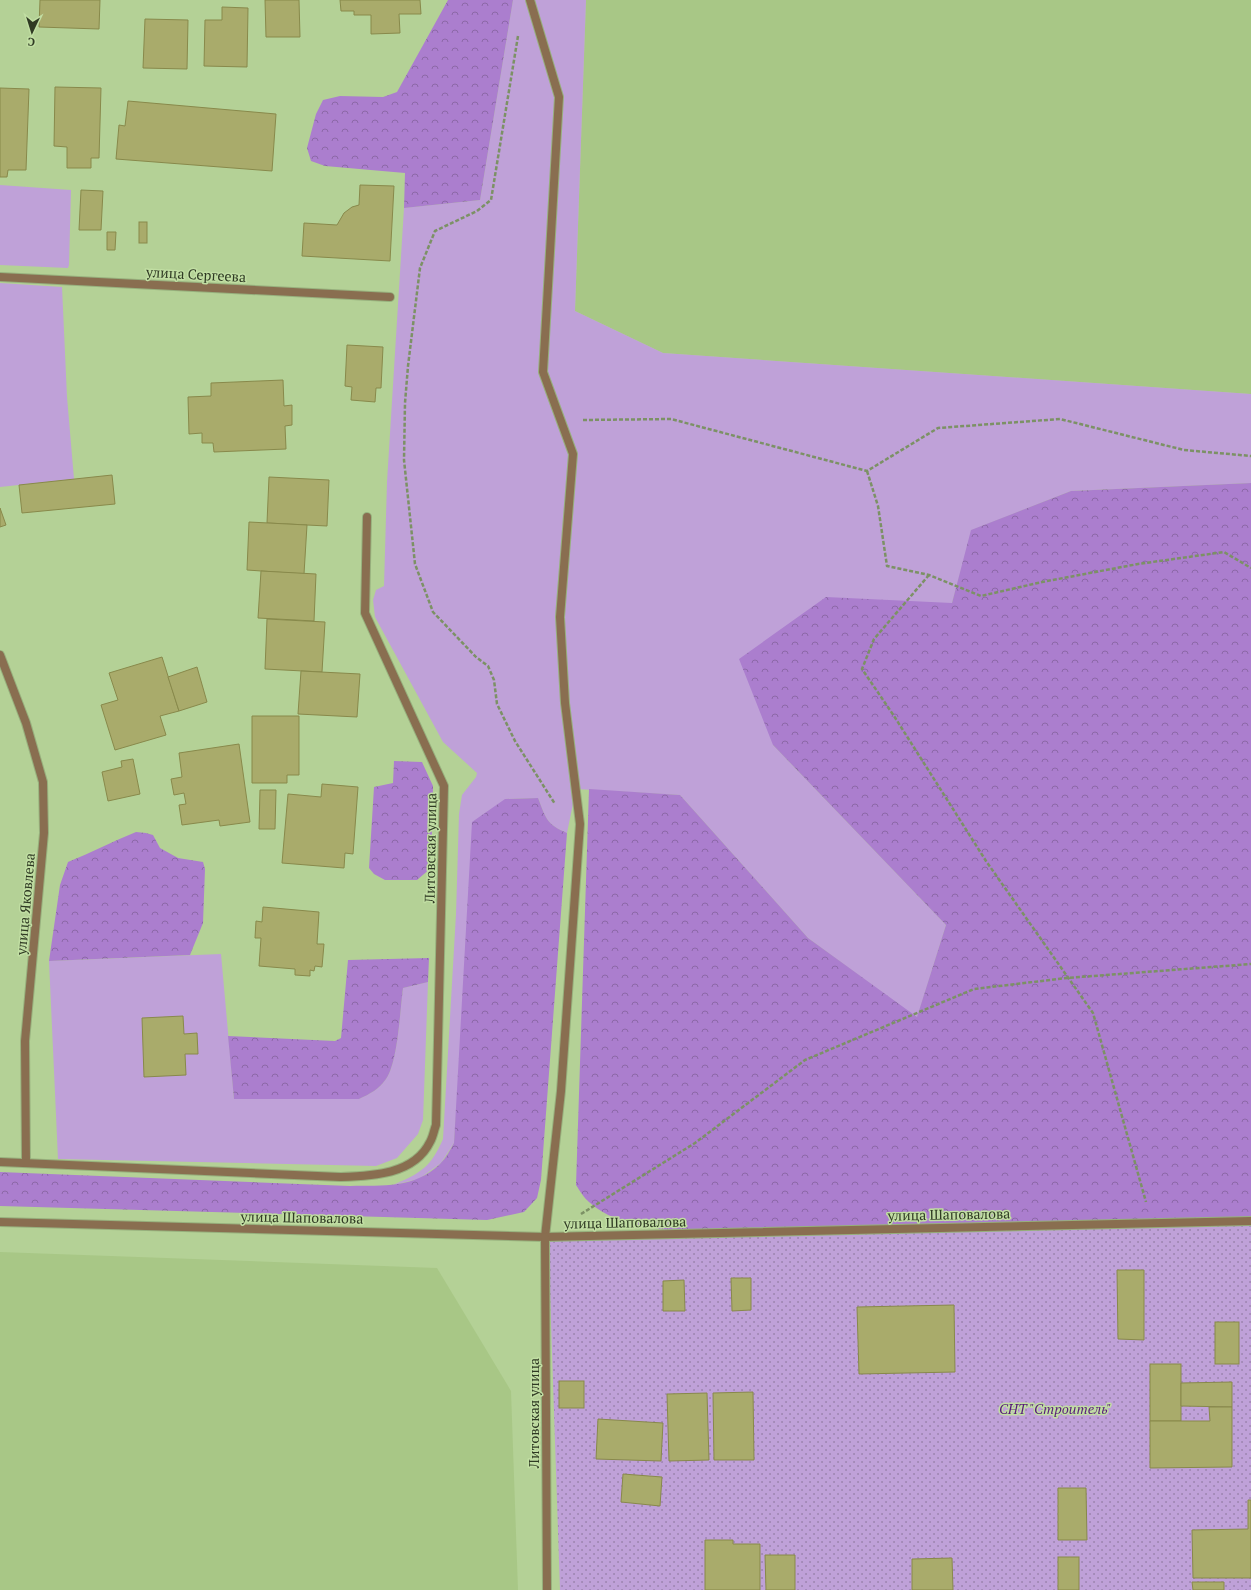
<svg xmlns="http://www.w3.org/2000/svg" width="1251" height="1590" viewBox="0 0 1251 1590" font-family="'PT Serif',serif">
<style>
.built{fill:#a8c786}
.grass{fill:#bfa1d8}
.forest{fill:url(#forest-crowns)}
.park{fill:url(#park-dots)}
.building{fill:#a9ab6b;stroke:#88894b}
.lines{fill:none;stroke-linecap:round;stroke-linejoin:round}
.service-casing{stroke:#97b07d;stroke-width:10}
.minor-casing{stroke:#97b07d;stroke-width:10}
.path{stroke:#7c9165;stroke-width:2.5;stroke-dasharray:4 2;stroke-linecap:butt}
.service{stroke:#896e50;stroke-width:8}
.minor{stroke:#896e50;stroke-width:8}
.labels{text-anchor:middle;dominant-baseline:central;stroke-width:3;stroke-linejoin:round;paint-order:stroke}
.street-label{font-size:14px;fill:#2f3a23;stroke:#c1dea3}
.park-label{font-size:14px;font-style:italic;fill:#571a7a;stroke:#c1dea3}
</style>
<defs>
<pattern id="forest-crowns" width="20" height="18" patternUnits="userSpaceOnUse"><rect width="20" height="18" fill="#ab7ece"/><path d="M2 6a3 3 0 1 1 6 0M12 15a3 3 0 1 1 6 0" fill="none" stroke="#8c68a7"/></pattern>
<pattern id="park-dots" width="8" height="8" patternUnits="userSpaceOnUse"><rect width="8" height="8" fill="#bfa1d8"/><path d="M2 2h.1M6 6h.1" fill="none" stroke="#9c84af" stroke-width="1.8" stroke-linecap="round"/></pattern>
</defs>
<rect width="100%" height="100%" fill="#b4d196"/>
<g class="built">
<polygon points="586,0 1251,0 1251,394 663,353 575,311"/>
<polygon points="0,1252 437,1268 511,1391 518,1590 0,1590"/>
</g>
<g class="grass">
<path d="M513,0h73l-11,311 88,42 588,41v89l-180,8 -99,39 -20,73 -179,142 173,180 -29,93 -109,-80 -128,-143 -104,-6 -9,44c-21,-9 -21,-15 -29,-35l-33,1 -49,317 -2,27 -13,20 -22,16 -26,6c28,-12 38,-18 50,-46l13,-225 3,-100 3,-19 14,-18 1,-4 -34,-31 -68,-125 -2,-17 3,-10 8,-4 3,-104 17,-274 76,-8z"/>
<polygon points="0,185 71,190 69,265 68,268 0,265"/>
<polygon points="0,283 62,287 67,397 74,479 0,487"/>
<path d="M221,954l13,145h125c11,-5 20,-10 27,-20 12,-17 14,-69 17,-91l25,-6 -5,138 -5,14 -21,24 -21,8 -318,-7 -9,-198z"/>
</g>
<g class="forest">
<polygon points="448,0 513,0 480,200 404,208 405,173 325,166 311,161 307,148 316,114 323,100 340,96 383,97 397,92"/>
<path d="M1251,483v738l-578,10c-29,-5 -61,-8 -84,-29 -5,-4 -9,-11 -13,-17l13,-396 91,6 128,143 109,79 29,-92 -173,-180 -34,-86 87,-62 126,6 19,-73 100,-39z"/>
<polygon points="394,761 422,762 433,786 431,868 417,880 385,880 374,874 369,868 374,787 393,783"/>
<path d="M538,798c8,20 8,26 29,35l-26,347 -4,18 -13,14 -37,8 -487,-14v-34l350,14c33,-1 64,3 90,-22 6,-6 10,-14 14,-21l18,-321 33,-23z"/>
<path d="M136,832l10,1 7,2 7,13 18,10 25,4 2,7 -2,54 -13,32 -141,6 11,-76 8,-23c23,-9 45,-21 68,-30z"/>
<path d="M429,958l-1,24 -25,6c-3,22 -5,74 -17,91 -7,10 -16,15 -27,20h-125l-6,-63 107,5 6,-3 7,-78z"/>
</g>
<polygon class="park" points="1251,1223 1251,1590 560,1590 548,1233"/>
<g class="building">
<polygon points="40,0 100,0 99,29 39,27"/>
<polygon points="265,0 299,0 300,37 266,37"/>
<polygon points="340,0 420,0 421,14 399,14 400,33 371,34 371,15 354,15 354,11 341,11"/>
<polygon points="222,7 248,8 247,67 204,66 205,20 222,20"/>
<polygon points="145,19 188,20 187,69 143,68"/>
<polygon points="55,87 101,88 99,158 91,158 91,168 67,168 67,147 54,146"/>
<polygon points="0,88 29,89 26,170 8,170 7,177 0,177"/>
<polygon points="128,101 276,114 272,171 116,159 119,125 125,126"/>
<polygon points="360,185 394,186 390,261 302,256 304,223 337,225 344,213 352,207 359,205"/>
<polygon points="81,190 103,191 101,230 79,230"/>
<rect x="139" y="222" width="8" height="21"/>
<polygon points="107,232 116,232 115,250 107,250"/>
<polygon points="347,345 383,347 381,388 376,388 375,402 351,400 352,387 345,386"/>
<polygon points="283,380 284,406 292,405 292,425 285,426 286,449 214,452 213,443 202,443 202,433 189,434 188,397 211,396 211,383"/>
<polygon points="112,475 115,504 22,513 19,485"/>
<polygon points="269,477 329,480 327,526 267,523"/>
<polygon points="0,508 6,525 0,527"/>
<polygon points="249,522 307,525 304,574 247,570"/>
<polygon points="261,571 316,574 314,621 258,618"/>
<polygon points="267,619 325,622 322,672 265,669"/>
<polygon points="162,657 179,711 160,716 166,735 115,750 101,705 118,700 109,673"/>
<polygon points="197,667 207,702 179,711 168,677"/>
<polygon points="301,671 360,674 357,717 298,714"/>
<polygon points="252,716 299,716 299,775 287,775 287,783 252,783"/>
<polygon points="239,744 250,822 220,826 219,820 182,825 179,805 186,804 184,793 174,795 171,779 182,777 179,753"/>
<polygon points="133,759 140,794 108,801 102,772 122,767 121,761"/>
<polygon points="322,784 358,787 353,854 345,853 344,868 282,863 288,794 321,797"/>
<polygon points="260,790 276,790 275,829 259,829"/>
<polygon points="263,907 319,912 317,944 324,944 322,967 315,966 314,971 310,970 310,976 295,975 295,969 259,966 261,938 255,938 256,921 262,922"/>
<polygon points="183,1016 184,1034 197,1033 198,1054 185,1054 186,1075 144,1077 142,1018"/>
<polygon points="1117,1270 1144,1270 1144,1340 1118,1339"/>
<polygon points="731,1278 751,1278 751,1310 732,1311"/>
<polygon points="684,1280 685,1311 663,1311 663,1281"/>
<polygon points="954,1305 955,1372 859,1374 857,1307"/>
<rect x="1215" y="1322" width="24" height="42"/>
<rect x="1150" y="1364" width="31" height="57"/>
<rect x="559" y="1381" width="25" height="27"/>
<polygon points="1232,1382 1232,1407 1181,1406 1181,1383"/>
<polygon points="753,1392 754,1460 714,1460 713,1393"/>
<polygon points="707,1393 709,1460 669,1461 667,1394"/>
<polygon points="1209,1407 1232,1407 1232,1467 1150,1468 1150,1421 1210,1421"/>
<polygon points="598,1419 663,1423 661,1461 596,1459"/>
<polygon points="623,1474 662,1477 660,1506 621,1502"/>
<polygon points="1058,1488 1086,1488 1087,1540 1058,1540"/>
<polygon points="1248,1500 1251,1500 1251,1578 1193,1578 1192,1530 1248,1529"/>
<polygon points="705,1540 733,1540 733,1544 760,1544 760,1590 705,1590"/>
<polygon points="765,1555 795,1555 795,1590 766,1590"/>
<rect x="1058" y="1557" width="21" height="33"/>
<polygon points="952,1558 953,1590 912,1590 912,1559"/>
<polygon points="1192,1582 1224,1582 1224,1590 1193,1590"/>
</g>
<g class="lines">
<defs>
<polyline id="service" points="530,0 559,97 543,372 573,454 560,617 565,703 580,824 561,1091 545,1237"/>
<g id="minor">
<polyline points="0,277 390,297"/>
<polyline points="0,655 26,723 43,782 44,833 25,1041 26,1163"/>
<path d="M0,1162l340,15c31,-1 74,-2 90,-35 3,-5 4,-12 6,-17l8,-339 -79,-173 2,-96"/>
<polyline points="0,1222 545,1237 1251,1221"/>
<polyline points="545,1237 547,1590"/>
</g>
</defs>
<use href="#service" class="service-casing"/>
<use href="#minor" class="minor-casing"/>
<g class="path">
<polyline points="518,36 491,200 477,211 435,231 420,268 408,366 405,403 404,460 415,564 433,612 476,657 488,666 494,680 497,704 515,741 555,804"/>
<polyline points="583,420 671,419 867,471 938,428 1060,419 1184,450 1251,456"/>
<polyline points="867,471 878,506 887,566 929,575 981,596 1042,582 1138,564 1224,552 1251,568"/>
<polyline points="929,575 874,639 862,669 894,716 986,861 1093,1013 1146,1202"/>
<polyline points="581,1214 695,1143 805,1060 974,989 1067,978 1251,964"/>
</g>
<use href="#service" class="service"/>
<use href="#minor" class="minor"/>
</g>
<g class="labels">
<g class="street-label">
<text transform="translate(196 274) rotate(3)">улица Сергеева</text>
<text transform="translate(430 848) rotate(-89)">Литовская улица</text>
<text transform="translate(25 904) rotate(-85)">улица Яковлева</text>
<text transform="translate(949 1214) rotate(-1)">улица Шаповалова</text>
<text transform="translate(302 1217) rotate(1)">улица Шаповалова</text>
<text transform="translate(625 1222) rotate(-1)">улица Шаповалова</text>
<text transform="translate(533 1413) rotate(-90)">Литовская улица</text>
</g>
<g class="park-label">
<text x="1055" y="1408">СНТ "Строитель"</text>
</g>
</g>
<g transform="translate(32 32) rotate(184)" stroke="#c1dea3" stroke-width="3" paint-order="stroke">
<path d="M0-3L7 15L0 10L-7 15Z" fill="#2f3a23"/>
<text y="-6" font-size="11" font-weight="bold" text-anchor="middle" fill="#2f3a23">С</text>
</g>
</svg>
